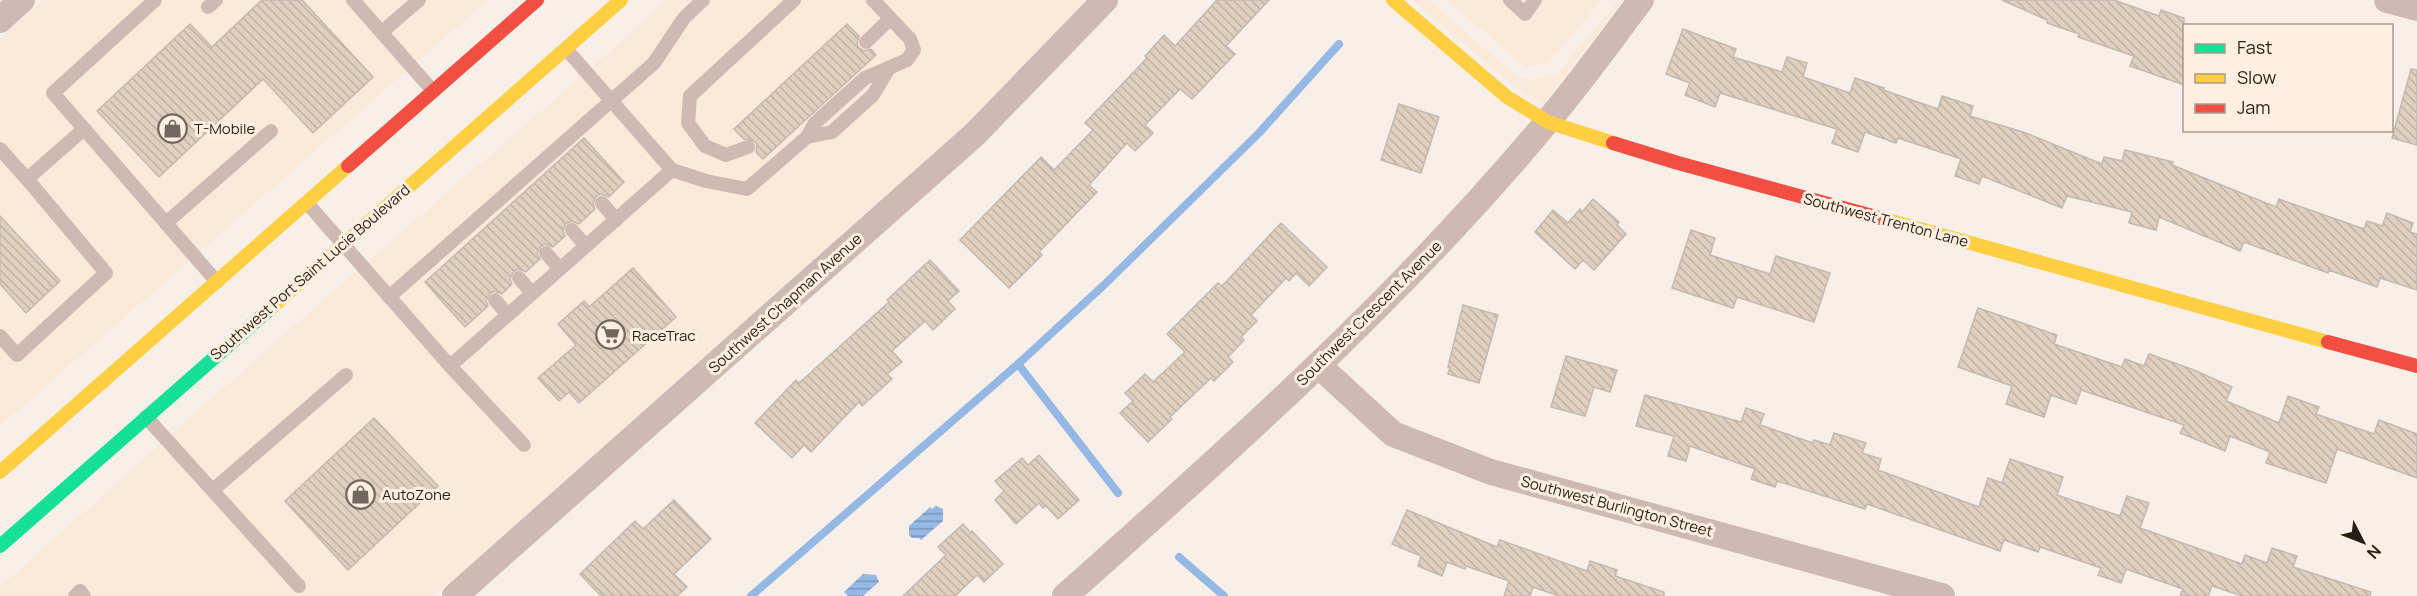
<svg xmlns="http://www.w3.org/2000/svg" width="2417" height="596" viewBox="0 0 2417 596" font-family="Manrope,sans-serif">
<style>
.built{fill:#fbe9d9}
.water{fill:url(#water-rules)}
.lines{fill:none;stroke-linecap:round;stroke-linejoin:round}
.stream{stroke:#95b8e5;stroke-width:8}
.building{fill:url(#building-back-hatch);stroke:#c2bab2;stroke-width:1.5}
.lane{stroke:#cebab2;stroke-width:14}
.street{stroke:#cebab2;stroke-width:26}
.fast{stroke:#16e098;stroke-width:14}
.slow{stroke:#ffcf43;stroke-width:14}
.jam{stroke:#f24e42;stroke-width:14}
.labels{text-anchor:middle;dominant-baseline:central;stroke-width:6;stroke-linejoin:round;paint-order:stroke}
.poi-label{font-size:15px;fill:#271e15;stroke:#ffefe1;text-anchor:start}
.street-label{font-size:15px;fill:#271e15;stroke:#ffefe1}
</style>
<defs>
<pattern id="water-rules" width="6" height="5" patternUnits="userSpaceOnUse" patternTransform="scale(1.5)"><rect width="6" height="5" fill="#95b8e5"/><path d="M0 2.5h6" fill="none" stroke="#7a95b8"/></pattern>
<pattern id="building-back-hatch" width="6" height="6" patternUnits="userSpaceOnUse" patternTransform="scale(1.5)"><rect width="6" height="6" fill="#e1d0c0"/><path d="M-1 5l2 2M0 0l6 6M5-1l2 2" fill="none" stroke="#c1b2a4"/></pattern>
</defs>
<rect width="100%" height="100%" fill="#f8f0e8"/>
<g class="built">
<polygon points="44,0 488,0 0,426 0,39"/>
<polygon points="666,0 1085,0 965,124 434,596 0,596 0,587 280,338 625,38"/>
<polygon points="1412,0 1428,0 1518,77 1530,80 1557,74 1619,0 1623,0 1543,104 1515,87"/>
<polygon points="1447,0 1602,0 1549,62 1526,67"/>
</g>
<g class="water">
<polygon points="936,506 943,509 943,521 921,540 919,538 912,538 909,535 909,526 930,507 932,509"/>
<polygon points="863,574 876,575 879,582 863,596 848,596 844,592"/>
</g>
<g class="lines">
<g class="stream">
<polyline points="1018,364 1118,493"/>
<polyline points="1179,557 1224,596"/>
<polyline points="751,596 1018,364 1104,285 1259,133 1339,44"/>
</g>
</g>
<g class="building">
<polygon points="262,0 302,0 373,77 313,133 263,79 159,177 97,111 190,24 212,47"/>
<polygon points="1217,0 1269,0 1226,46 1235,54 1192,99 1180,89 1145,125 1153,133 1135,151 1127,143 1089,185 1097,192 1039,252 1042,255 1009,288 960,240 1041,157 1054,170 1093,130 1085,123 1147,58 1145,56 1164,35 1175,46"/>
<polygon points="2002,0 2114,0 2159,16 2161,10 2184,18 2184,85 2130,66 2134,56 2078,37 2079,34 2047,23 2047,20"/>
<polygon points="847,24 859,36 857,44 859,48 864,51 871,49 876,55 763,159 756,152 757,144 754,141 744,139 734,129"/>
<polygon points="1683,29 1736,49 1733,57 1782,72 1787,57 1807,63 1803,77 1850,93 1855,78 1884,88 1883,90 1938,109 1942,96 1973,106 1970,116 2026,133 2102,164 2104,157 2122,161 2125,150 2173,162 2172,165 2276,207 2279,199 2364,229 2367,221 2382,226 2387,213 2413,223 2410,232 2417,234 2417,290 2380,278 2377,287 2329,270 2328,273 2244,242 2240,251 2159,217 2156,230 2129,223 2132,212 2067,196 2062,208 1982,176 1979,184 1955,176 1961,159 1898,138 1896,143 1865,132 1858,152 1832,143 1837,129 1720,93 1715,107 1685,95 1690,83 1666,74"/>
<polygon points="2411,69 2417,70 2417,145 2392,138"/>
<polygon points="1399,104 1439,117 1421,173 1381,160"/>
<polygon points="584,138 624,182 609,197 601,194 596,196 593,204 595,209 579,224 571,221 566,224 563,231 565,236 553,247 545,244 540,247 537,254 540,259 526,272 518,269 513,272 510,279 512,284 502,294 494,291 489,294 486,301 488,306 465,327 425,282"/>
<polygon points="1593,199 1619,222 1617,225 1626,234 1594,270 1583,260 1575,269 1535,232 1553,210 1568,223 1580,209 1582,212"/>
<polygon points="0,216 60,281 26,313 0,284"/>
<polygon points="1281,223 1327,267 1309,286 1296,273 1289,281 1286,278 1251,315 1257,321 1241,337 1244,340 1228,357 1233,362 1214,381 1211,378 1170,417 1172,419 1148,442 1120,413 1133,401 1125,393 1145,374 1153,382 1185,352 1167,334 1218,283 1222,286"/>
<polygon points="1691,230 1715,238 1710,255 1770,274 1776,256 1830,273 1814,322 1737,297 1733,308 1672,288"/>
<polygon points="930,260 959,291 948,301 955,309 933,330 925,321 892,351 902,362 887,374 892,379 862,406 859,402 811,452 804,445 792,458 755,423 796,380 799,383 889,302 887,300"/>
<polygon points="633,268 676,317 579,403 569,392 559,401 538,378 576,345 558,324 584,301 589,307"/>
<polygon points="1463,305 1498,315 1479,383 1448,374 1450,367 1448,367"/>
<polygon points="1978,308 2057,335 2054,344 2122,367 2125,359 2144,366 2149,354 2194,370 2232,387 2226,401 2279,423 2288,396 2319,407 2316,414 2374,434 2379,420 2417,434 2417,478 2337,449 2326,483 2266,463 2270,452 2230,436 2225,451 2180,433 2184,425 2081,390 2076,404 2051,395 2044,417 2006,404 2012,386 1958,367"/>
<polygon points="1566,356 1617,370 1610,392 1594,387 1585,416 1551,407"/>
<polygon points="1645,395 1741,422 1746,408 1764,414 1760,425 1813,443 1814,440 1830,445 1834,433 1866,443 1862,453 1881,459 1878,470 1979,507 1988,478 2002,483 2010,459 2063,477 2057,495 2120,516 2127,496 2149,503 2140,528 2242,564 2245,555 2267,563 2272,548 2297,556 2293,567 2371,592 2370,596 2242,596 2212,586 2208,596 2180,596 2183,589 2126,569 2121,583 2098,575 2101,568 2040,547 2038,552 2004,540 2000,551 1867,504 1865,509 1777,481 1775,487 1751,479 1755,469 1690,446 1686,461 1668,456 1674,436 1636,426"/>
<polygon points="374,418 438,486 348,570 285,501"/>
<polygon points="1039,455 1079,500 1058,519 1046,506 1043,508 1039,503 1016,524 995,500 1004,491 995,481 1022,458 1028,465"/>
<polygon points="674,500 711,539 674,574 687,587 677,596 601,596 580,574 635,521 643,529"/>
<polygon points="1407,510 1497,547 1500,540 1587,571 1590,561 1617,570 1615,576 1664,592 1664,596 1559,596 1533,587 1530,596 1504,596 1509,581 1466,566 1465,569 1447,562 1442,576 1418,566 1421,556 1392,544"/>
<polygon points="963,524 971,533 972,531 1003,564 984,582 977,575 955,596 903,596 946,555 938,547"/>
</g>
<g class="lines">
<g class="lane">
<polyline points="155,0 53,93 217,282"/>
<polyline points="353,0 433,91"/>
<polyline points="1510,0 1525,14 1535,0"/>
<polyline points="208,7 216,0"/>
<polyline points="382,32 419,0"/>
<polyline points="866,42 890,19"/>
<polyline points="807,137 832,132 873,95 888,70"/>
<polyline points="748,147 726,155 705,146 688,123 690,96 794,0"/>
<polyline points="0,149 27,179"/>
<polyline points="672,170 706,181 747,189 807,137 815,123 865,78 907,60 914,50 910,39 873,0"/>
<polyline points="307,203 450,366 672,170 567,50"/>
<polyline points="602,203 616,220"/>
<polyline points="166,223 271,131"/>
<polyline points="572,230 586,246"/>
<polyline points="546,253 560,269"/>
<polyline points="519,278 532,293"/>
<polyline points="389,297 654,63 684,18 703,0"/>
<polyline points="495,300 508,315"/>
<polyline points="0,336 17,355 106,273 27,179 84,129"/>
<polyline points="450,366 524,445"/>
<polyline points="146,417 299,586"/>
<polyline points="213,490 346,375"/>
<polyline points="75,596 80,591 84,596"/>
</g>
<g class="street">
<polyline points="2387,0 2417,8"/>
<polyline points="0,20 22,0"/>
<polyline points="1318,365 1393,434 1491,472 1942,596"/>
<polyline points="455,596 975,134 1105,0"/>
<path d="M1065,596c168,-149 338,-301 482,-474 33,-39 63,-81 94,-122"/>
</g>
<polyline class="fast" points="0,546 271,308"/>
<g class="slow">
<polyline points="1393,0 1507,97 1548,122 1613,143"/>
<polyline points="1880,218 2328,342"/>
<polyline points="271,308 621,0"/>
<polyline points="0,472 348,166"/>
</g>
<g class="jam">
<polyline points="1613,143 1678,163 1880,218"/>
<polyline points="348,166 537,0"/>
<polyline points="2328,342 2417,366"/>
</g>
</g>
<defs>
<symbol id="shop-ring" viewBox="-11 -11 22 22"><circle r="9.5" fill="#ffefe1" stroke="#70685f" stroke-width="1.5"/><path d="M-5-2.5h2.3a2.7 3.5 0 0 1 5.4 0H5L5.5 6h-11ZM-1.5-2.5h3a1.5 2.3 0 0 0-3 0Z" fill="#70685f"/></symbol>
<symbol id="supermarket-ring" viewBox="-11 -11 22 22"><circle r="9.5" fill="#ffefe1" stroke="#70685f" stroke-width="1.5"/><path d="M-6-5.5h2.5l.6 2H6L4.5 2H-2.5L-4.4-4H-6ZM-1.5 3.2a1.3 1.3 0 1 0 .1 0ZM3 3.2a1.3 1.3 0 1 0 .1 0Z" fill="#70685f"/></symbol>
</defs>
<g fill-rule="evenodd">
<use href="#shop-ring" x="156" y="112" width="33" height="33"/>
<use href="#supermarket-ring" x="594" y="318" width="33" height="33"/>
<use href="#shop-ring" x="344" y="478" width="33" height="33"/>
</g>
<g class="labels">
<g class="poi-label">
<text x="194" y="128">T-Mobile</text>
<text x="632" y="335">RaceTrac</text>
<text x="382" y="494">AutoZone</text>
</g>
<g class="street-label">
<text transform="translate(1886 220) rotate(15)">Southwest Trenton Lane</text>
<text transform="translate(310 272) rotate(-41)">Southwest Port Saint Lucie Boulevard</text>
<text transform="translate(785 303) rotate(-42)">Southwest Chapman Avenue</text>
<text transform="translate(1369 313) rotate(-45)">Southwest Crescent Avenue</text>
<text transform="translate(1617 506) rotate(15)">Southwest Burlington Street</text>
</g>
</g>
<rect x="2183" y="24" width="210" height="108" fill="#ffefe1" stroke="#a99b8f" stroke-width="1.5"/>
<rect x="2195" y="44" width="30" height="9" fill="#16e098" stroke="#a99b8f" stroke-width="1.5"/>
<text x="2237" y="54" font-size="18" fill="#271e15">Fast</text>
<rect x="2195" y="74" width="30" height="9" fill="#ffcf43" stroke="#a99b8f" stroke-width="1.5"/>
<text x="2237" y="84" font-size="18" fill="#271e15">Slow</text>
<rect x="2195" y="104" width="30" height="9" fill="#f24e42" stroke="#a99b8f" stroke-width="1.5"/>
<text x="2237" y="114" font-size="18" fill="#271e15">Jam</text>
<g transform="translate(2363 542) rotate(132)" stroke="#ffefe1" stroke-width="4.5" paint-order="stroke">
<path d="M0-4.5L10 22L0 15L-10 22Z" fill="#271e15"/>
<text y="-9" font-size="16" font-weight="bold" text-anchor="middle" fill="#271e15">N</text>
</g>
</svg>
